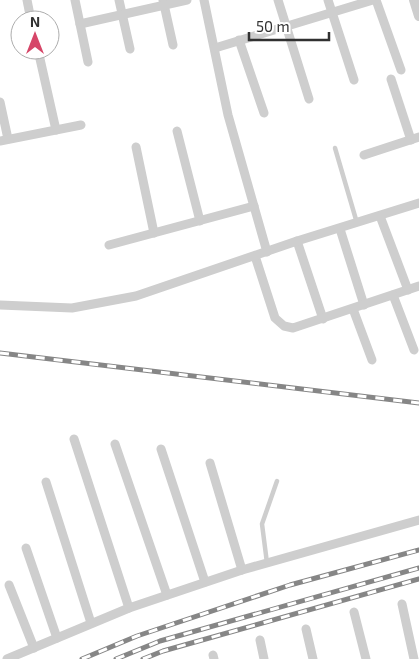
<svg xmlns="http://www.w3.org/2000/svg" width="419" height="659" viewBox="0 0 419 659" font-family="'Exo 2',sans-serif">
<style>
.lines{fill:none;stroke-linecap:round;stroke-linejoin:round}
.service{stroke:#cecece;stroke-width:4.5}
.minor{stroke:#cecece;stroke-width:9}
.tertiary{stroke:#cecece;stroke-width:10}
.rail-casing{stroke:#868686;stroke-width:5}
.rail{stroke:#fff;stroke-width:3;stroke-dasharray:9;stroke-linecap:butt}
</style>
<rect width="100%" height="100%" fill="#fff"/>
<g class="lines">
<g class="service">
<polyline points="335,148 357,223"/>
<polyline points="267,563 262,524 277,481"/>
</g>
<g class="minor">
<polyline points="27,0 31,20"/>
<polyline points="75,0 88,62"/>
<polyline points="119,0 130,49"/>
<polyline points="163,0 173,45"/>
<polyline points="204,0 228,115 267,252"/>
<polyline points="278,0 309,99"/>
<polyline points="328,0 354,80"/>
<polyline points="376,0 401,70"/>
<polyline points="80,24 187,0"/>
<polyline points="239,40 264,113"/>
<polyline points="215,48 373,0"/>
<polyline points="38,50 56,130"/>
<polyline points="391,79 411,140"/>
<polyline points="0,102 8,139"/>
<polyline points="177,131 200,221"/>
<polyline points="0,141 81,125"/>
<polyline points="136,147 154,233"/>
<polyline points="364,155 419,137"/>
<polyline points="380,216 408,290"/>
<polyline points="340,229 364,305"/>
<polyline points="297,241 323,319"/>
<polyline points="109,245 254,206"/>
<polyline points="255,256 275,318 284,326 293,328 419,286"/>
<polyline points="393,295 414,350"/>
<polyline points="0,305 72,308 136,296 297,241 419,203"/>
<polyline points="353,309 372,360"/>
<polyline points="74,439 129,608"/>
<polyline points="115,444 167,595"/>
<polyline points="161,449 205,582"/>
<polyline points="210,463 242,570"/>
<polyline points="46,482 91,623"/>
<polyline points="26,548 57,638"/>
<polyline points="9,585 34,648"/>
<polyline points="402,604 414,659"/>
<polyline points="354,612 366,659"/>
<polyline points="306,629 313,659"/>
<polyline points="260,640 264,659"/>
<polyline points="213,655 214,659"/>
<polyline points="7,659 129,608 242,570 419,520"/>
</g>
<polyline class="tertiary" points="414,0 419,16"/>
<defs>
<g id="rail">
<polyline points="0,353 419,403"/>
<polyline points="82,659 137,636 290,585 419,550"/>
<polyline points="116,659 160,641 419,568"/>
<polyline points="143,659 163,651 419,579"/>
</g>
</defs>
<use href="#rail" class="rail-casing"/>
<use href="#rail" class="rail"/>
</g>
<g transform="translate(35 35)"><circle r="24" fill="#ffffff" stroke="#adadad"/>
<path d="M0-4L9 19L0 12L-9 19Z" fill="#d64668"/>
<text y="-8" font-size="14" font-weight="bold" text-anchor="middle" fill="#313131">N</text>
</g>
<path d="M249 32v8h80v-8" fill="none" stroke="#313131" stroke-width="2.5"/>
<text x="256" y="32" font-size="15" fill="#313131" stroke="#ffffff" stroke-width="4" paint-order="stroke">50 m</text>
</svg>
